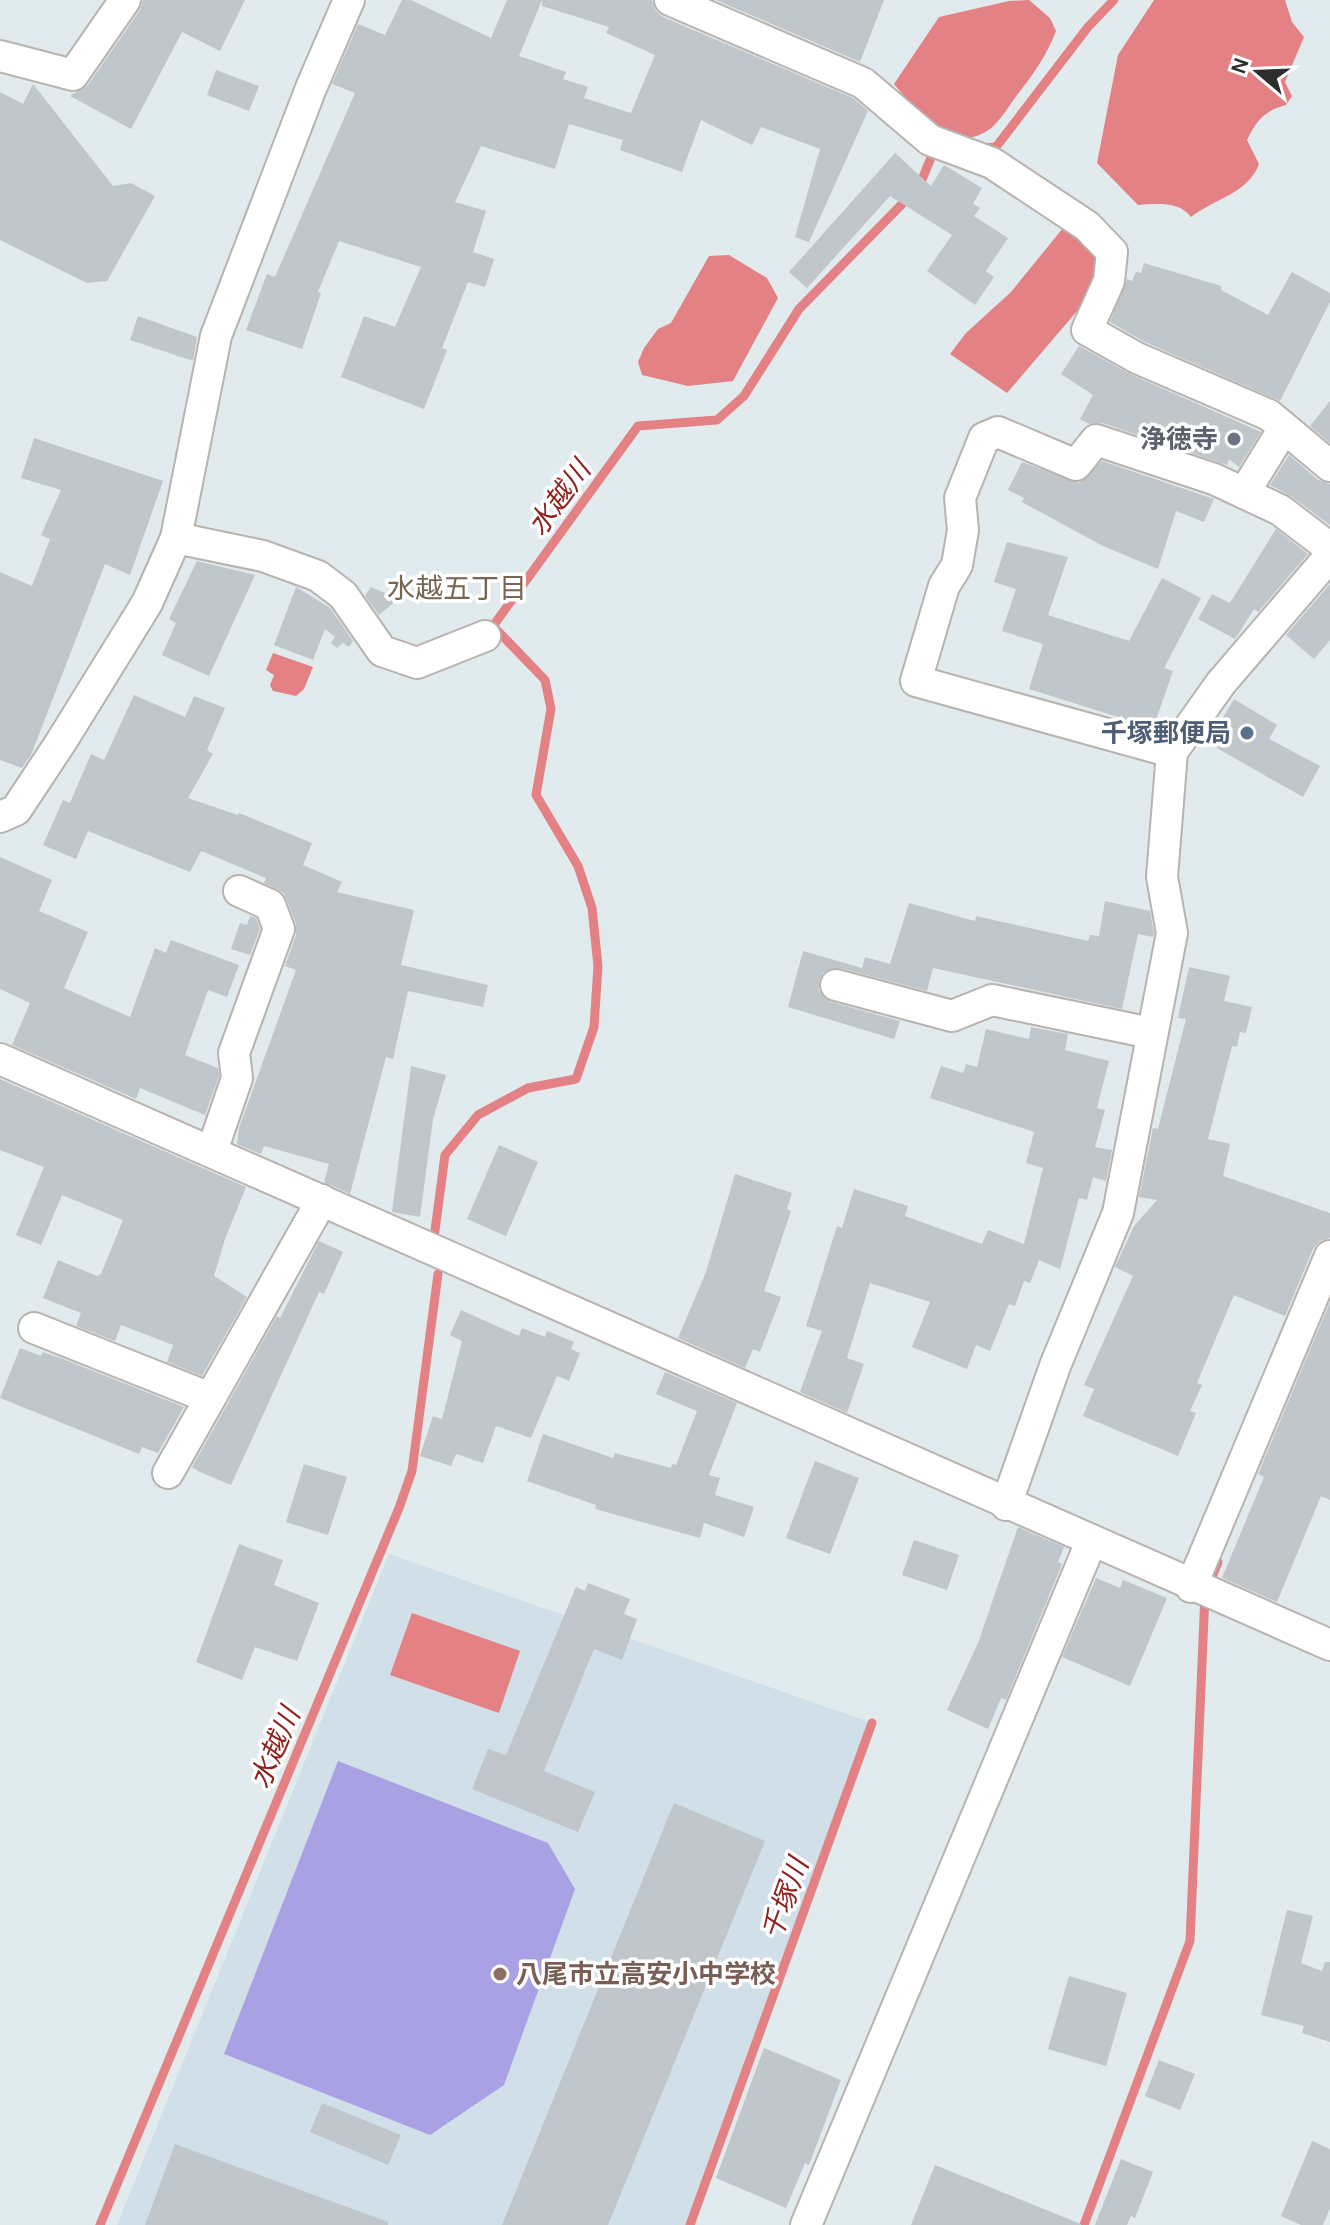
<svg xmlns="http://www.w3.org/2000/svg" width="1330" height="2225" viewBox="0 0 1330 2225" font-family="Karla,'Noto Sans JP',sans-serif">
<style>
.education{fill:#d0dfe8}
.pitch{fill:#a9a1e3}
.water{fill:#e38185}
.lines{fill:none;stroke-linecap:round;stroke-linejoin:round}
.stream{stroke:#e38185;stroke-width:9}
.building{fill:#c0c6c9}
.minor-casing{stroke:#b8b3ae;stroke-width:34}
.minor{stroke:#fff;stroke-width:30}
.worship-dot{fill:#6b7280;stroke:#fff;stroke-width:3}
.service-dot{fill:#5c6f8a;stroke:#fff;stroke-width:3}
.education-dot{fill:#8d6e63;stroke:#fff;stroke-width:3}
.labels{text-anchor:middle;dominant-baseline:central;stroke-width:7;stroke-linejoin:round;paint-order:stroke}
.worship-label{font-size:26px;font-weight:bold;fill:#5b616d;stroke:#fff;text-anchor:end}
.service-label{font-size:26px;font-weight:bold;fill:#4e5e75;stroke:#fff;text-anchor:end}
.education-label{font-size:26px;font-weight:bold;fill:#785e54;stroke:#fff;text-anchor:start}
.water-label{font-size:28px;font-style:italic;fill:#91211d;stroke:#fff}
.neighbourhood-label{font-size:28px;fill:#796652;stroke:#fff}
</style>
<rect width="100%" height="100%" fill="#e1eaed"/>
<polygon class="education" points="389,1554 872,1723 690,2225 117,2225"/>
<polygon class="pitch" points="338,1761 548,1843 575,1889 504,2085 430,2135 224,2054"/>
<g class="water">
<path d="M1029,0l21,18 6,13c-9,24 -23,44 -39,64 -8,11 -17,26 -27,34 -38,28 -75,-20 -96,-45l45,-67 70,-16z"/>
<path d="M1154,0h131l7,22 12,15 -19,45 7,14 -6,9c-22,6 -29,15 -39,35l12,24c-10,29 -45,35 -68,53 -12,-16 -34,-13 -53,-12l-41,-42 21,-108z"/>
<polygon points="1063,228 1095,250 1100,267 1095,290 1007,393 950,354 966,333 1011,292"/>
<polygon points="729,255 767,278 778,298 733,381 688,386 642,375 638,362 644,348 658,329 671,323 709,256"/>
<polygon points="273,653 313,667 304,689 296,696 273,691 270,685 274,675 266,670"/>
<polygon points="412,1613 520,1651 499,1713 390,1675"/>
</g>
<g class="lines">
<g class="stream">
<polyline points="984,148 996,147 1088,27 1114,0"/>
<polyline points="919,187 932,155 942,153"/>
<polyline points="434,1238 445,1155 478,1115 528,1088 576,1079 594,1027 598,966 592,908 578,866 536,795 551,709 545,680 493,626 638,426 717,420 744,396 799,309 908,198"/>
<polyline points="100,2225 399,1508 412,1471 438,1274"/>
<polyline points="690,2225 872,1723"/>
<polyline points="1084,2225 1190,1941 1205,1594 1218,1562"/>
</g>
</g>
<g class="building">
<polygon points="143,0 245,0 220,51 182,32 131,129 70,96 88,85 140,10"/>
<polygon points="402,0 411,0 491,38 507,0 542,0 519,56 566,72 563,79 588,87 584,98 631,113 655,55 606,33 609,27 542,6 542,0 652,0 655,10 663,17 853,98 868,111 809,242 795,237 820,149 761,127 752,145 701,120 682,172 620,150 623,140 569,124 555,169 481,146 455,202 486,211 473,252 494,259 485,287 468,282 442,348 447,350 424,409 341,377 364,316 395,327 421,267 339,241 318,292 321,293 302,349 246,330 267,274 275,277 355,93 332,84 358,24 385,35"/>
<polygon points="716,0 884,0 860,62"/>
<polygon points="216,70 259,86 249,111 207,95"/>
<polygon points="33,84 113,186 131,183 155,196 107,281 87,283 0,240 0,92 23,104"/>
<polygon points="895,153 931,186 944,165 982,188 973,204 980,208 974,216 1008,238 986,271 994,277 975,305 927,271 952,235 890,196 807,288 789,272"/>
<polygon points="1144,263 1221,286 1221,290 1268,315 1292,272 1330,293 1330,302 1280,401 1145,342 1110,322 1127,279 1132,281 1136,272 1141,273"/>
<polygon points="138,316 197,337 193,361 130,340"/>
<polygon points="1079,346 1130,374 1261,432 1239,467 1229,459 1227,465 1102,423 1089,424 1080,419 1093,395 1061,374"/>
<polygon points="1330,401 1330,443 1310,426"/>
<polygon points="34,438 163,481 130,575 105,564 31,755 22,768 0,760 0,572 32,586 50,539 41,535 61,490 21,478"/>
<polygon points="1289,455 1318,480 1330,484 1330,525 1291,496 1270,485"/>
<polygon points="1102,461 1214,499 1204,522 1176,511 1158,569 1103,546 1022,502 1024,498 1008,490 1022,462 1079,483"/>
<polygon points="1276,529 1308,554 1258,612 1254,609 1235,639 1198,619 1212,594 1230,603"/>
<polygon points="1007,542 1068,557 1048,615 1129,641 1162,578 1201,598 1164,668 1173,671 1153,728 1029,689 1043,644 1002,631 1016,589 994,582"/>
<polygon points="197,561 255,575 209,676 162,655 176,623 169,619"/>
<polygon points="1330,584 1330,640 1314,659 1286,635"/>
<polygon points="296,587 330,608 353,641 349,647 343,643 337,648 331,643 335,637 325,629 313,660 274,645"/>
<polygon points="371,587 398,599 379,615 365,596"/>
<polygon points="134,695 185,717 194,696 225,708 207,750 213,754 188,798 238,815 239,813 312,843 303,865 342,882 337,892 414,910 401,965 488,985 483,1007 408,991 393,1059 386,1057 350,1194 324,1182 329,1164 264,1146 261,1154 237,1144 239,1128 296,970 285,966 296,935 296,924 284,893 264,883 266,878 201,851 190,872 88,831 76,859 43,845 63,800 70,803 91,754 104,760"/>
<polygon points="1234,699 1277,725 1269,739 1320,766 1303,797 1208,743"/>
<polygon points="0,857 52,880 39,911 88,932 64,988 130,1017 155,948 166,953 171,940 239,965 227,997 208,990 185,1055 218,1068 219,1076 205,1115 140,1088 136,1099 12,1045 30,1003 0,989"/>
<polygon points="1105,901 1150,911 1154,933 1153,937 1138,934 1122,1009 933,968 927,991 840,968 824,972 819,980 819,990 831,1002 900,1021 894,1039 788,1007 803,951 862,968 865,957 890,964 909,903 975,921 976,916 1088,941 1090,935 1099,936"/>
<polygon points="250,916 256,918 260,929 250,955 231,949 240,923 247,925"/>
<polygon points="1189,967 1230,976 1224,1001 1252,1007 1246,1033 1240,1032 1237,1047 1232,1046 1208,1139 1230,1144 1223,1176 1330,1213 1330,1238 1320,1241 1313,1249 1285,1316 1234,1295 1197,1383 1202,1385 1190,1411 1196,1413 1178,1456 1083,1416 1094,1389 1084,1385 1133,1276 1115,1267 1134,1226 1157,1200 1139,1197 1153,1128 1158,1129 1186,1019 1178,1018"/>
<polygon points="1031,1027 1068,1034 1065,1050 1109,1061 1097,1108 1105,1110 1095,1147 1112,1150 1106,1181 1093,1177 1087,1200 1079,1198 1060,1269 1039,1260 1030,1283 1024,1281 1015,1306 1009,1304 990,1351 976,1345 967,1369 912,1347 930,1302 870,1283 847,1358 864,1364 847,1413 800,1392 822,1331 806,1326 837,1226 842,1228 854,1189 908,1206 905,1216 982,1244 988,1230 1024,1244 1043,1168 1026,1163 1034,1132 930,1098 941,1066 963,1073 966,1064 977,1067 986,1029 1029,1039"/>
<polygon points="411,1066 446,1075 433,1119 420,1217 392,1212"/>
<polygon points="0,1079 246,1187 225,1239 214,1276 247,1297 202,1376 167,1362 173,1345 121,1325 115,1341 76,1326 81,1313 43,1298 58,1260 97,1276 101,1274 123,1220 62,1195 41,1245 16,1235 44,1167 0,1150"/>
<polygon points="499,1145 538,1162 506,1236 467,1219"/>
<polygon points="735,1174 792,1193 787,1209 791,1211 764,1291 781,1297 760,1352 753,1349 745,1368 678,1338 706,1272"/>
<polygon points="319,1241 343,1252 324,1294 319,1292 231,1485 198,1471 192,1467 277,1316 280,1318"/>
<polygon points="1330,1302 1330,1500 1321,1496 1277,1602 1222,1578 1264,1477 1258,1474"/>
<polygon points="461,1310 519,1336 522,1328 545,1337 547,1331 574,1342 571,1349 580,1353 569,1381 557,1376 531,1438 496,1426 483,1463 456,1454 451,1466 420,1456 433,1416 442,1419 462,1341 450,1335"/>
<polygon points="20,1348 41,1356 43,1352 63,1359 184,1407 158,1453 142,1447 139,1454 0,1398"/>
<polygon points="665,1372 737,1403 709,1475 720,1478 715,1495 754,1507 744,1537 704,1523 700,1538 595,1509 596,1505 527,1481 543,1434 613,1458 615,1453 671,1468 672,1464 676,1465 697,1411 656,1394"/>
<polygon points="815,1461 859,1478 830,1554 786,1538"/>
<polygon points="304,1464 347,1477 328,1535 286,1522"/>
<polygon points="1018,1527 1064,1547 1058,1562 1062,1564 1006,1700 1001,1698 988,1729 947,1710 978,1643"/>
<polygon points="914,1540 959,1555 947,1590 902,1575"/>
<polygon points="239,1544 283,1560 274,1585 319,1603 297,1661 255,1647 242,1680 196,1662"/>
<polygon points="1096,1578 1120,1588 1123,1580 1167,1598 1130,1686 1062,1657"/>
<polygon points="588,1583 630,1599 624,1614 637,1619 622,1660 594,1649 544,1771 595,1792 578,1832 472,1789 488,1749 506,1755 576,1587 585,1591"/>
<polygon points="674,1803 765,1841 608,2225 502,2225"/>
<polygon points="1287,1910 1313,1916 1301,1963 1322,1971 1325,1962 1330,1962 1330,2042 1302,2033 1304,2026 1261,2015"/>
<polygon points="1069,1976 1127,1993 1106,2066 1048,2049"/>
<polygon points="764,2048 841,2080 809,2165 805,2163 786,2208 716,2178"/>
<polygon points="1159,2060 1195,2074 1180,2110 1145,2096"/>
<polygon points="322,2103 401,2135 388,2165 310,2132"/>
<polygon points="1312,2141 1330,2149 1330,2208 1323,2225 1301,2225 1281,2216"/>
<polygon points="175,2144 388,2222 388,2225 145,2225"/>
<polygon points="1121,2159 1153,2172 1135,2218 1131,2216 1127,2225 1095,2225"/>
<polygon points="935,2165 1081,2224 1081,2225 911,2225"/>
</g>
<g class="lines">
<defs>
<g id="minor">
<polyline points="670,0 863,83 930,140 992,163 1087,226 1112,252 1109,281 1087,330 1137,358 1269,415 1330,466"/>
<polyline points="0,56 73,75 125,0"/>
<polyline points="1244,493 1284,428"/>
<polyline points="176,538 263,556 318,576 343,595 382,651 417,663 485,636"/>
<polyline points="1172,752 916,681 944,586 957,565 963,530 960,498 984,438 998,432 1076,465 1096,440 1214,479 1280,510 1330,548"/>
<polyline points="0,817 16,810 61,742 147,603 176,538 216,336 311,88 349,0"/>
<polyline points="836,985 952,1016 992,1000 1151,1033"/>
<polyline points="0,1059 1330,1645"/>
<polyline points="212,1151 237,1078 234,1053 279,929 270,905 239,891"/>
<polyline points="34,1328 210,1398"/>
<polyline points="168,1473 322,1200"/>
<polyline points="1006,1505 1055,1366 1118,1213 1172,933 1162,877 1172,752 1221,683 1330,556"/>
<polyline points="1191,1587 1330,1256"/>
<polyline points="806,2225 1091,1542"/>
</g>
</defs>
<use href="#minor" class="minor-casing"/>
<use href="#minor" class="minor"/>
</g>
<circle class="worship-dot" cx="1234" cy="439" r="8"/>
<circle class="service-dot" cx="1247" cy="733" r="8"/>
<circle class="education-dot" cx="500" cy="1974" r="8"/>
<g class="labels">
<g class="worship-label">
<text x="1218" y="439">浄徳寺</text>
</g>
<g class="service-label">
<text x="1231" y="733">千塚郵便局</text>
</g>
<g class="education-label">
<text x="516" y="1974">八尾市立高安小中学校</text>
</g>
<g class="water-label">
<text transform="translate(559 498) rotate(-54)">水越川</text>
<text transform="translate(275 1748) rotate(-67)">水越川</text>
<text transform="translate(785 1899) rotate(-70)">千塚川</text>
</g>
<g class="neighbourhood-label">
<text x="457" y="588">水越五丁目</text>
</g>
</g>
<g transform="translate(1258 72) rotate(289)" stroke="#ffffff" stroke-width="6" paint-order="stroke">
<path d="M0-6L14 30L0 20L-14 30Z" fill="#2d2d2d"/>
<text y="-12" font-size="22" font-weight="bold" text-anchor="middle" fill="#2d2d2d">N</text>
</g>
</svg>
